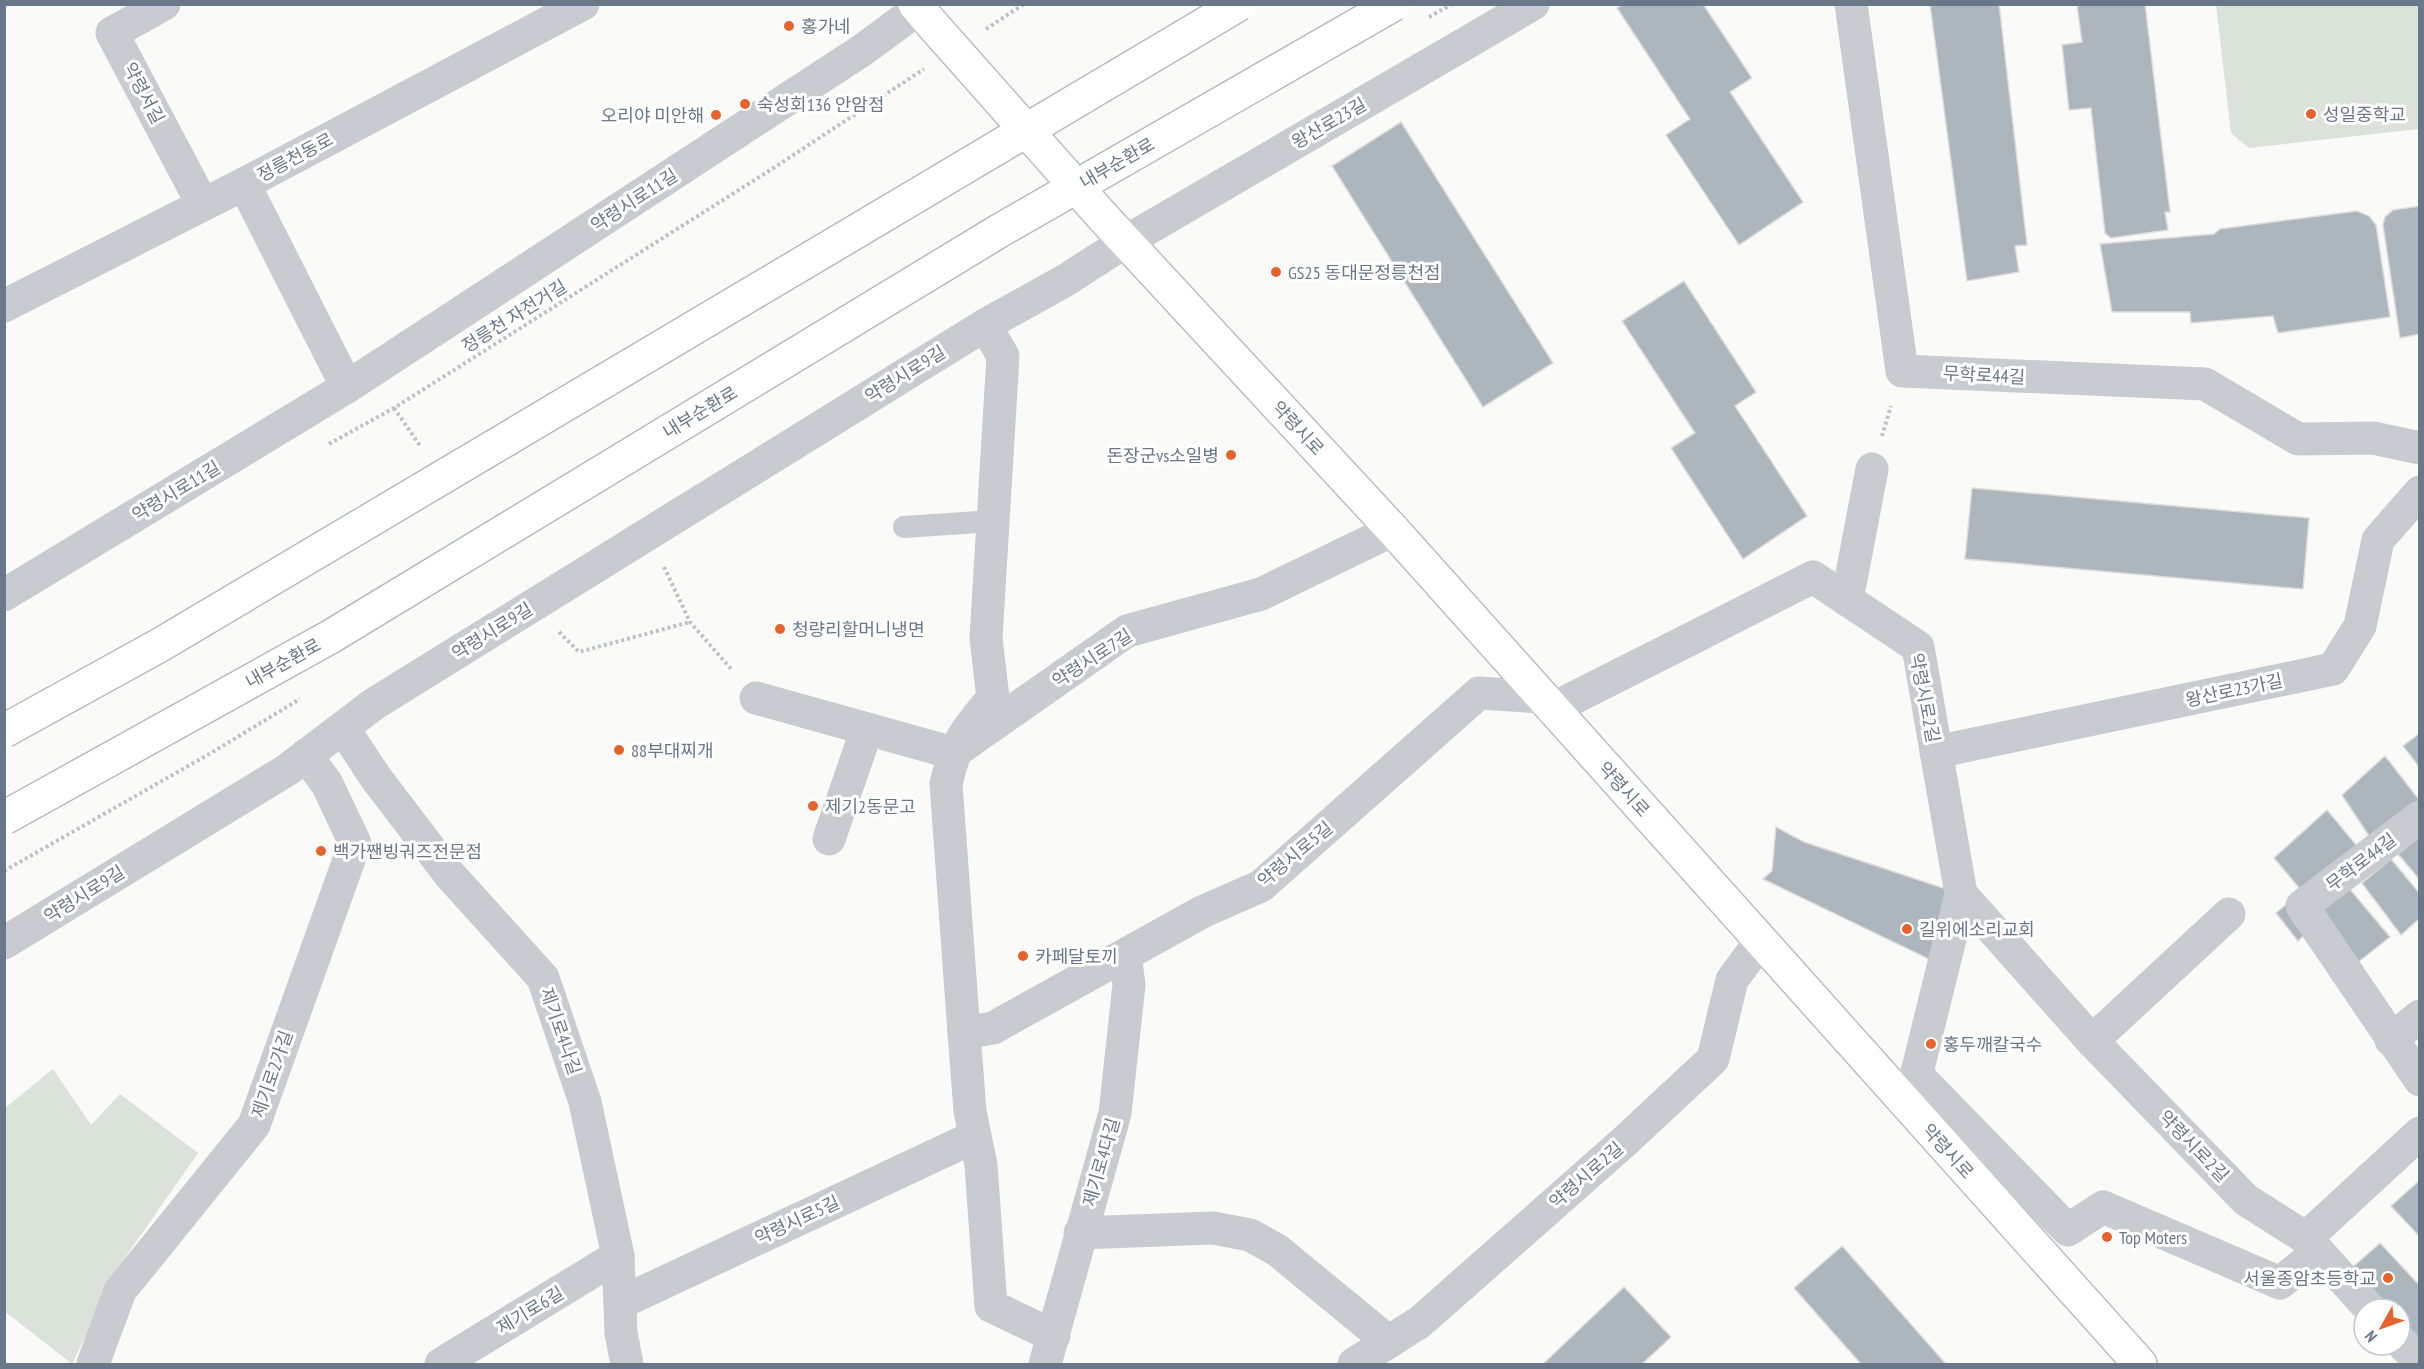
<svg xmlns="http://www.w3.org/2000/svg" width="2424" height="1369" viewBox="0 0 2424 1369" font-family="'PT Sans Narrow','Noto Sans KR',sans-serif">
<style>
.green{fill:#dbe2d9}
.pier{fill:#fafaf8}
.building{fill:#aeb6bd;stroke:#dcdcda;stroke-width:1.5}
.lines{fill:none;stroke-linecap:round;stroke-linejoin:round}
.secondary-casing{stroke:#babfc4;stroke-width:36}
.path{stroke:#bfc2c5;stroke-width:4;stroke-dasharray:3 3;stroke-linecap:butt}
.service{stroke:#c8cbcf;stroke-width:22}
.minor{stroke:#c8cbcf;stroke-width:33}
.secondary{stroke:#fff;stroke-width:33}
.secondary-bridge-casing{stroke:#babfc4;stroke-width:36;stroke-linecap:butt}
.trunk-bridge-casing{stroke:#b8bcc0;stroke-width:36;stroke-linecap:butt}
.secondary-bridge{stroke:#fff;stroke-width:33}
.trunk-bridge{stroke:#fff;stroke-width:33}
.poi-dot{fill:#e6642b;stroke:#fff;stroke-width:2}
.labels{text-anchor:middle;dominant-baseline:central;stroke-width:6;stroke-linejoin:round;paint-order:stroke}
.poi-label{font-size:18px;fill:#687889;stroke:#fff;text-anchor:start}
.street-label{font-size:18px;fill:#687889;stroke:#fff}
</style>
<rect width="100%" height="100%" fill="#fafaf8"/>
<g class="green">
<polygon points="2216,5 2419,5 2419,129 2249,148 2231,133"/>
<polygon points="53,1069 91,1125 120,1094 198,1153 122,1262 72,1364 7,1313 5,1314 5,1108"/>
</g>
<polygon class="pier" points="1418,4 170,747 4,840 4,668 245,524 1127,5"/>
<g class="building">
<polygon points="1623,4 1703,4 1752,78 1730,92 1803,202 1739,245 1666,135 1690,119 1617,8"/>
<polygon points="1930,4 1999,4 2027,245 2015,246 2019,272 1967,281"/>
<polygon points="2077,4 2145,4 2170,212 2165,212 2168,230 2111,238 2105,233 2091,108 2069,110 2062,45 2082,42"/>
<polygon points="1401,122 1553,363 1483,407 1332,166"/>
<polygon points="2420,206 2420,334 2400,338 2383,225 2385,217 2393,210"/>
<polygon points="2357,211 2369,216 2376,225 2390,317 2278,333 2273,316 2191,323 2190,312 2112,312 2100,244 2214,234 2220,229"/>
<polygon points="1684,281 1756,392 1735,406 1807,516 1743,559 1671,448 1695,433 1622,321"/>
<polygon points="1972,488 2309,518 2303,589 1965,559"/>
<polygon points="2420,733 2420,768 2403,746"/>
<polygon points="2385,756 2420,801 2420,808 2373,842 2342,795"/>
<polygon points="2327,810 2362,852 2306,896 2274,858"/>
<polygon points="1776,827 1804,842 1961,894 1937,963 1763,879 1772,871"/>
<polygon points="2420,837 2420,880 2398,854"/>
<polygon points="2391,859 2420,894 2420,918 2401,935 2362,883"/>
<polygon points="2348,887 2390,937 2357,963 2317,912"/>
<polygon points="2293,899 2312,927 2298,941 2276,913"/>
<polygon points="2420,1180 2420,1237 2391,1206"/>
<polygon points="2380,1243 2420,1286 2420,1342 2400,1320 2400,1309 2389,1309 2352,1268"/>
<polygon points="1842,1246 1946,1364 1861,1364 1794,1288"/>
<polygon points="1624,1287 1671,1337 1642,1364 1543,1364"/>
</g>
<g class="lines">
<defs>
<g id="secondary">
<polyline points="915,4 931,23"/>
<polyline points="1103,217 1393,530 2140,1364"/>
</g>
</defs>
<use href="#secondary" class="secondary-casing"/>
<g class="path">
<polyline points="1429,17 1452,4"/>
<polyline points="986,29 1024,4"/>
<polyline points="394,408 421,447"/>
<polyline points="1882,436 1891,406"/>
<polyline points="329,444 394,408 772,169 924,69"/>
<polyline points="664,567 690,622 732,670"/>
<polyline points="559,632 579,652 690,622"/>
<polyline points="4,871 211,753 300,699"/>
</g>
<polyline class="service" points="904,527 993,521"/>
<g class="minor">
<polyline points="164,4 112,33 203,205"/>
<polyline points="1851,4 1902,371 2205,384 2298,439 2373,438 2420,448"/>
<polyline points="244,184 347,387"/>
<polyline points="4,306 244,184 583,4"/>
<path d="M985,325l18,31 -17,282 7,60c-28,33 -37,43 -47,86l18,249 29,-5 209,-116 59,-26 218,-193 62,4"/>
<polyline points="4,595 347,387 864,49 918,9"/>
<polyline points="1847,600 1872,469"/>
<polyline points="756,698 953,753 1127,631 1261,594 1393,530"/>
<polyline points="1552,709 1813,577 1918,647 1961,894 2092,1041 2246,1200 2306,1238 2370,1309"/>
<polyline points="343,728 376,778 450,875 543,978 585,1102 618,1256 621,1333 627,1364"/>
<polyline points="1936,752 2333,669 2360,626 2378,540 2420,492"/>
<polyline points="2420,817 2302,906 2420,1080"/>
<polyline points="829,839 867,729"/>
<polyline points="4,943 287,770 374,704 985,325 1066,280 1125,242 1533,4"/>
<polyline points="964,1033 970,1111 981,1165 991,1306 1054,1336"/>
<polyline points="2391,1040 2420,1016"/>
<polyline points="2092,1041 2229,914"/>
<polyline points="1916,1074 2068,1230 2103,1207 2280,1283 2318,1252"/>
<polyline points="1911,1097 1961,894"/>
<polyline points="1080,1233 1213,1228 1250,1235 1277,1250 1389,1342"/>
<polyline points="2306,1238 2420,1133"/>
<polyline points="620,1303 974,1137"/>
<polyline points="2400,1341 2420,1362"/>
<polyline points="93,1364 120,1291 254,1125 355,843 327,784 306,755"/>
<polyline points="441,1364 618,1256"/>
<polyline points="1045,1364 1115,1113 1129,985 1125,955"/>
<polyline points="1354,1364 1420,1322 1625,1141 1713,1059 1732,980 1760,942"/>
</g>
<use href="#secondary" class="secondary"/>
<defs>
<polyline id="secondary-bridge" points="931,23 1103,217"/>
<g id="trunk-bridge">
<polyline points="4,731 160,645 1239,4"/>
<polyline points="4,818 330,637 999,231 1394,4"/>
</g>
</defs>
<use href="#secondary-bridge" class="secondary-bridge-casing"/>
<use href="#trunk-bridge" class="trunk-bridge-casing"/>
<use href="#secondary-bridge" class="secondary-bridge"/>
<use href="#trunk-bridge" class="trunk-bridge"/>
</g>
<g class="poi-dot">
<circle cx="789" cy="26" r="6"/>
<circle cx="745" cy="104" r="6"/>
<circle cx="2311" cy="114" r="6"/>
<circle cx="716" cy="115" r="6"/>
<circle cx="1276" cy="272" r="6"/>
<circle cx="1231" cy="455" r="6"/>
<circle cx="780" cy="629" r="6"/>
<circle cx="619" cy="750" r="6"/>
<circle cx="813" cy="806" r="6"/>
<circle cx="321" cy="851" r="6"/>
<circle cx="1907" cy="929" r="6"/>
<circle cx="1023" cy="956" r="6"/>
<circle cx="1931" cy="1044" r="6"/>
<circle cx="2107" cy="1237" r="6"/>
<circle cx="2388" cy="1278" r="6"/>
</g>
<g class="labels">
<g class="poi-label">
<text x="801" y="26">홍가네</text>
<text x="757" y="104">숙성회136 안암점</text>
<text x="2323" y="114">성일중학교</text>
<text x="704" y="115" text-anchor="end">오리야 미안해</text>
<text x="1288" y="272">GS25 동대문정릉천점</text>
<text x="1219" y="455" text-anchor="end">돈장군vs소일병</text>
<text x="792" y="629">청량리할머니냉면</text>
<text x="631" y="750">88부대찌개</text>
<text x="825" y="806">제기2동문고</text>
<text x="333" y="851">백가짼빙궈즈전문점</text>
<text x="1919" y="929">길위에소리교회</text>
<text x="1035" y="956">카페달토끼</text>
<text x="1943" y="1044">홍두깨칼국수</text>
<text x="2119" y="1237">Top Moters</text>
<text x="2376" y="1278" text-anchor="end">서울종암초등학교</text>
</g>
<g class="street-label">
<text transform="translate(144 93) rotate(62)">약령서길</text>
<text transform="translate(1329 123) rotate(-30)">왕산로23길</text>
<text transform="translate(295 157) rotate(-28)">정릉천동로</text>
<text transform="translate(1117 163) rotate(-30)">내부순환로</text>
<text transform="translate(634 200) rotate(-33)">약령시로11길</text>
<text transform="translate(514 316) rotate(-32)">정릉천 자전거길</text>
<text transform="translate(905 374) rotate(-32)">약령시로9길</text>
<text transform="translate(1984 375) rotate(3)">무학로44길</text>
<text transform="translate(700 412) rotate(-31)">내부순환로</text>
<text transform="translate(1298 428) rotate(47)">약령시로</text>
<text transform="translate(176 491) rotate(-31)">약령시로11길</text>
<text transform="translate(492 631) rotate(-32)">약령시로9길</text>
<text transform="translate(1092 658) rotate(-33)">약령시로7길</text>
<text transform="translate(283 663) rotate(-29)">내부순환로</text>
<text transform="translate(2234 690) rotate(-12)">왕산로23가길</text>
<text transform="translate(1925 698) rotate(79)">약령시로2길</text>
<text transform="translate(1624 789) rotate(48)">약령시로</text>
<text transform="translate(1295 854) rotate(-40)">약령시로5길</text>
<text transform="translate(2361 862) rotate(-37)">무학로44길</text>
<text transform="translate(84 894) rotate(-32)">약령시로9길</text>
<text transform="translate(561 1031) rotate(71)">제기로4나길</text>
<text transform="translate(272 1074) rotate(-71)">제기로2가길</text>
<text transform="translate(2194 1146) rotate(46)">약령시로2길</text>
<text transform="translate(1948 1151) rotate(48)">약령시로</text>
<text transform="translate(1101 1162) rotate(-74)">제기로4다길</text>
<text transform="translate(1586 1175) rotate(-41)">약령시로2길</text>
<text transform="translate(797 1220) rotate(-25)">약령시로5길</text>
<text transform="translate(530 1310) rotate(-31)">제기로6길</text>
</g>
</g>
<rect width="2424" height="1369" fill="none" stroke="#687889" stroke-width="12"/>
<g transform="translate(2382 1327) rotate(230)"><circle r="28" fill="#ffffff" stroke="#c3c9d0" stroke-width="1.5"/>
<path d="M0-4.5L10 22L0 15L-10 22Z" fill="#e6642b"/>
<text y="-9" font-size="16" font-weight="bold" text-anchor="middle" fill="#687889">N</text>
</g>
</svg>
